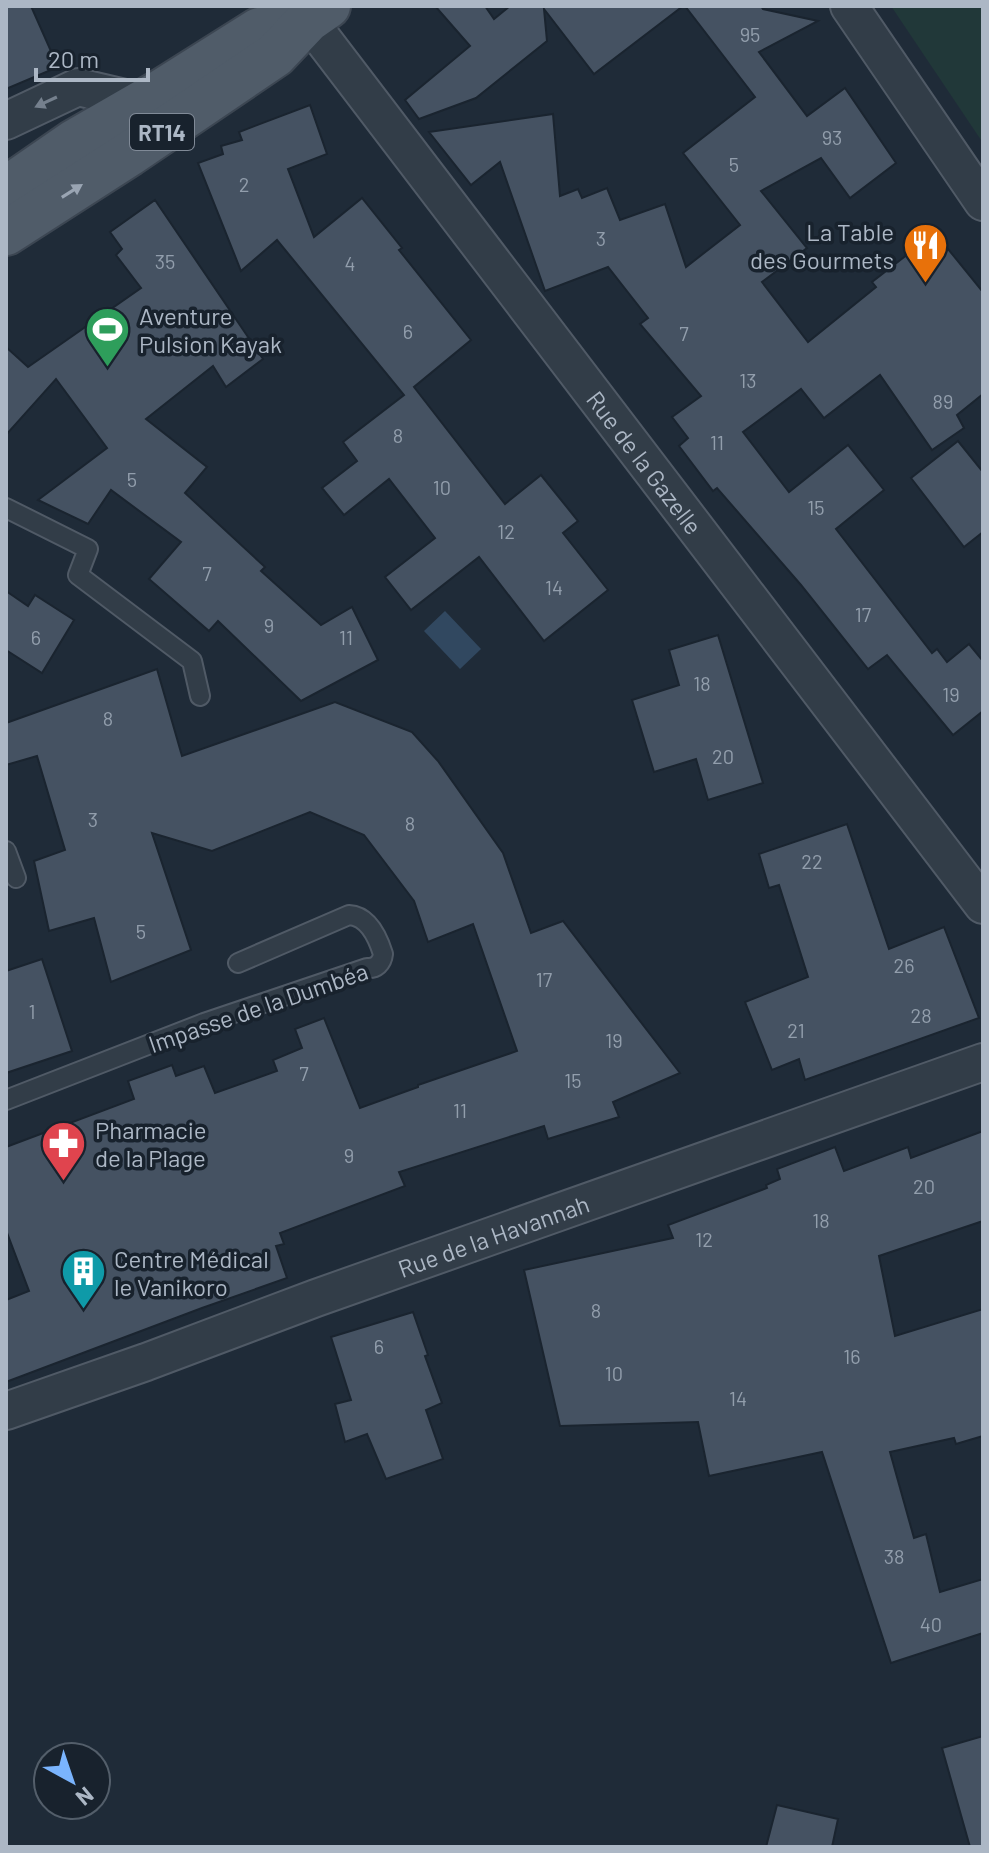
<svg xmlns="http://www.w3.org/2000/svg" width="989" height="1853" viewBox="0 0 989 1853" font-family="Barlow,sans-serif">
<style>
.green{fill:#213839}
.water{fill:#314860}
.building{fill:#455262;stroke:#1a242f;stroke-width:2}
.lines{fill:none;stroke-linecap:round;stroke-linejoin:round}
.lane-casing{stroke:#505a66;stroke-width:22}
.street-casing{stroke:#505a66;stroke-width:40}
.primary-casing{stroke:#3c4652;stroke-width:48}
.lane{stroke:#323d48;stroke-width:18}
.street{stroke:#323d48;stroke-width:36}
.primary{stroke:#505c69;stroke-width:44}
.oneway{fill:#75808d}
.oneway2{fill:#9aa5b3}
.labels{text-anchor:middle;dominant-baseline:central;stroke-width:7;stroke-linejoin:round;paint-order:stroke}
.number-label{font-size:20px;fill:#929eac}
.shield{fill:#18222d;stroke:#808a97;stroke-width:2}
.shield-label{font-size:22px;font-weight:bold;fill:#acb7c5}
.poi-label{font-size:24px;fill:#acb7c5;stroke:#18222d;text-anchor:start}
.street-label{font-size:24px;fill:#acb7c5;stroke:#18222d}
</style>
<rect width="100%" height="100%" fill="#1f2b38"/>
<polygon class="green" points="891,6 983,6 983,143"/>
<polygon class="water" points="445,611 481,649 460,669 424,631"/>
<g class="building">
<polygon points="6,6 31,6 58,67 6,89"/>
<polygon points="435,6 485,6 494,19 510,6 683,6 594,74 544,9 547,41 476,98 419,119 405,100 470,46"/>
<polygon points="685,6 761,6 763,9 818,21 759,52 807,116 845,88 896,163 850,198 821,158 761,191 807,248 762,282 808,342 876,287 872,282 935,233 983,292 983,394 957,415 964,428 932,450 880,375 824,418 801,389 743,432 789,492 848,445 884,490 836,529 932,653 937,649 947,662 969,644 983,661 983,711 953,735 887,655 868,669 801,585 717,488 713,491 679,446 688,438 672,417 701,396 640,324 648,318 608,267 545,291 500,162 471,185 429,132 553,114 560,196 578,189 582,198 607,188 620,220 665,204 686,267 740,225 683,153 755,97"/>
<polygon points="310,105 327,154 288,169 314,237 362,198 402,248 399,250 471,340 414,387 505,504 541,475 578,521 563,533 608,590 544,641 479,557 411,610 385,577 435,538 389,479 344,515 322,488 357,461 343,442 404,395 277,240 241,271 198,163 223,154 221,146 242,140 239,132"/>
<polygon points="155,200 263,359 226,387 213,366 146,419 207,467 185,493 265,567 261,571 321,625 352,607 378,660 301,701 218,621 209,631 149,579 181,542 111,490 88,524 38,500 107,448 56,379 6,435 6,347 28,367 141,288 116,255 122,249 110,232"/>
<polygon points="958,441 983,472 983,532 964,547 911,478"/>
<polygon points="6,591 28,606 35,595 74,620 42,673 6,650"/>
<polygon points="718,635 763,783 708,800 696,759 654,772 632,700 679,685 669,650"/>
<polygon points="157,669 182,756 335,702 412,732 438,761 503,853 531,933 563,921 680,1073 613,1102 619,1117 548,1139 544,1126 399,1172 405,1186 280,1233 284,1244 276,1246 287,1278 202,1308 6,1382 6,1300 29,1291 6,1230 6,1147 134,1099 128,1081 172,1065 176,1076 204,1066 215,1093 277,1071 273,1060 302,1048 295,1029 324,1018 360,1108 418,1087 418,1085 517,1051 473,924 428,942 414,901 364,835 310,812 212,851 152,833 191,950 111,982 94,918 49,931 34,861 65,850 37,756 6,765 6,723"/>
<polygon points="847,824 889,949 944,927 979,1018 805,1080 799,1059 772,1070 745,1002 808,977 779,885 769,888 759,854"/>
<polygon points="42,959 72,1051 6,1073 6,971"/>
<polygon points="983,1131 983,1221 879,1256 895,1336 983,1309 983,1436 956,1444 954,1438 890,1452 914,1538 926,1534 940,1592 983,1579 983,1633 891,1663 822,1452 709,1476 698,1422 560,1426 524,1270 673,1238 668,1225 767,1188 766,1185 780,1179 777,1169 835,1147 844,1171 908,1147 911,1158"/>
<polygon points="413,1312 428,1355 425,1356 442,1403 426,1410 443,1459 386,1479 367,1434 345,1442 335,1404 351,1400 331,1337"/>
<polygon points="983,1736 983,1847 970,1847 942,1748"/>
<polygon points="777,1805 838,1819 832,1847 766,1847"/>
</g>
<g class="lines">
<defs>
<g id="lane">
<polyline points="6,508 88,549 78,575 192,661 200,696"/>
<polyline points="6,851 16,878"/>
<path d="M6,1100l198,-77 163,-55c9,1 15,-5 16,-14 -5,-16 -15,-38 -34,-39l-111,48"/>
</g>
<g id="street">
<polyline points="849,6 983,202"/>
<path id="s1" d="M308,20l675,885"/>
<polyline points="6,121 78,87 142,102"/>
<path id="s2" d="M6,1411l140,-49 170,-64 667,-236"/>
</g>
<g id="primary">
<polyline points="6,189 74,142 159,93 259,30 298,22"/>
<polyline points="6,233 129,154 275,55 308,20 328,6"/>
</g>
</defs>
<use href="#lane" class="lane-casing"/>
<use href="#street" class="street-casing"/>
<use href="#primary" class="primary-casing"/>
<use href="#lane" class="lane"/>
<use href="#street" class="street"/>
<use href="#primary" class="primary"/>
</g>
<defs><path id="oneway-solid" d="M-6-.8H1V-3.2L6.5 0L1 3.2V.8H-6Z" transform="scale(2)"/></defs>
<use class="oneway" href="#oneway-solid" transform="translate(46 102) rotate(155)"/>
<use class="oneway2" href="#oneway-solid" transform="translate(72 191) rotate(-32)"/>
<defs>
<symbol id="restaurant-pin" viewBox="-11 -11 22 30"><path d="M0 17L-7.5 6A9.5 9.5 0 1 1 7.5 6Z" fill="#e8710a" stroke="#18222d"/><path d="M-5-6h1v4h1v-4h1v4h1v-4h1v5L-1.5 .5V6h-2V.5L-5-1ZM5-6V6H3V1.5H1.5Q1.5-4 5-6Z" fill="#fff"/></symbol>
<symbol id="stadium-pin" viewBox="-11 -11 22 30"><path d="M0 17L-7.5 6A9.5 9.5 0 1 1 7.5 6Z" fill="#2e9e5b" stroke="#18222d"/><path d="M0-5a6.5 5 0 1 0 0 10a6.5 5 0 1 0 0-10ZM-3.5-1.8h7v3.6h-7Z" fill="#fff"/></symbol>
<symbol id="pharmacy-pin" viewBox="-11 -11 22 30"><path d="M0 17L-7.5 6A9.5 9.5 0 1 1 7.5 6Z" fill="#e0444e" stroke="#18222d"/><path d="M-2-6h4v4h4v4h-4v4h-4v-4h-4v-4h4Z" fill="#fff"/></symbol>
<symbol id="building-pin" viewBox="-11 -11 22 30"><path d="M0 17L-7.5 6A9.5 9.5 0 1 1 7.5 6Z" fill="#0f9aa8" stroke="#18222d"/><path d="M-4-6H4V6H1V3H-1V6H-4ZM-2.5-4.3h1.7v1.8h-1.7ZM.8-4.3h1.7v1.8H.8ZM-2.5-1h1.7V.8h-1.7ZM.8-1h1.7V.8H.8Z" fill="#fff"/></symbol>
</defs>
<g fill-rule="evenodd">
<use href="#restaurant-pin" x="900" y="220" width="51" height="69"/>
<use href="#stadium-pin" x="82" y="304" width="51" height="69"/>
<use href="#pharmacy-pin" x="38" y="1118" width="51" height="69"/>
<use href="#building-pin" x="58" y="1246" width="51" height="69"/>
</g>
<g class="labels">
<g class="number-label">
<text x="750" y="34">95</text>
<text x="832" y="137">93</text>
<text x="734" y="164">5</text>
<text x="244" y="184">2</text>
<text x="601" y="238">3</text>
<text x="165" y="261">35</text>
<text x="350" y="263">4</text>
<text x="408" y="331">6</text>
<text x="684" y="333">7</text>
<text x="748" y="380">13</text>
<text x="943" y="401">89</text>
<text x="398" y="435">8</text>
<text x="717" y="442">11</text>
<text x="132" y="479">5</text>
<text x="442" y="487">10</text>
<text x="816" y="507">15</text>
<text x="506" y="531">12</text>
<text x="207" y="573">7</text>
<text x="554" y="587">14</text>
<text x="863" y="614">17</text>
<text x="269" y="625">9</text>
<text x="36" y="637">6</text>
<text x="346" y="637">11</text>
<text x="702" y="683">18</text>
<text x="951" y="694">19</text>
<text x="108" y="718">8</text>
<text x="723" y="756">20</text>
<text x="93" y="819">3</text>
<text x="410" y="823">8</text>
<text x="812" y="861">22</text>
<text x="141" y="931">5</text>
<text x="904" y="965">26</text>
<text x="544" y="979">17</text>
<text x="32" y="1011">1</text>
<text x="921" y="1015">28</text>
<text x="796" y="1030">21</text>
<text x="614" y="1040">19</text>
<text x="304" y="1073">7</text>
<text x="573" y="1080">15</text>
<text x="460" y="1110">11</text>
<text x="349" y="1155">9</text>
<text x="924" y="1186">20</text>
<text x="821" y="1220">18</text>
<text x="704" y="1239">12</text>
<text x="596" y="1310">8</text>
<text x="379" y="1346">6</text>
<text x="852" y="1356">16</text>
<text x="614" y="1373">10</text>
<text x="738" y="1398">14</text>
<text x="894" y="1556">38</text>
<text x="931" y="1624">40</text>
</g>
<rect class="shield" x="130" y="114" width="64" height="36" rx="6"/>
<g class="shield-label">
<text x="162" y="132">RT14</text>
</g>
<g class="poi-label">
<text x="894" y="231" text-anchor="end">La Table<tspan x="894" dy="28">des Gourmets</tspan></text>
<text x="139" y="315">Aventure<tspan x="139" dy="28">Pulsion Kayak</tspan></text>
<text x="95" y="1129">Pharmacie<tspan x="95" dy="28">de la Plage</tspan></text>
<text x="114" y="1258">Centre Médical<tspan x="114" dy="28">le Vanikoro</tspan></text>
</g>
<g class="street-label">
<text stroke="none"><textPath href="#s1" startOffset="556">Rue de la Gazelle</textPath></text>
<text transform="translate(258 1007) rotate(-19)">Impasse de la Dumbéa</text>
<text stroke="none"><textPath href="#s2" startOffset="518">Rue de la Havannah</textPath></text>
</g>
</g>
<rect width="989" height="1853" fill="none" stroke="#acb7c5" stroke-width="16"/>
<g transform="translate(72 1781) rotate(140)"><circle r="38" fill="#18222d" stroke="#535e6a" stroke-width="2"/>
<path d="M0-6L14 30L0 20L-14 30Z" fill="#7ab4fd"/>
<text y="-12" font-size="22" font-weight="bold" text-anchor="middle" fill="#acb7c5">N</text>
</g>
<path d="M36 68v12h112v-12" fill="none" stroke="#acb7c5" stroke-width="4"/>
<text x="48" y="68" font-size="24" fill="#acb7c5" stroke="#18222d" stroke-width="6" paint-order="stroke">20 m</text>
</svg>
